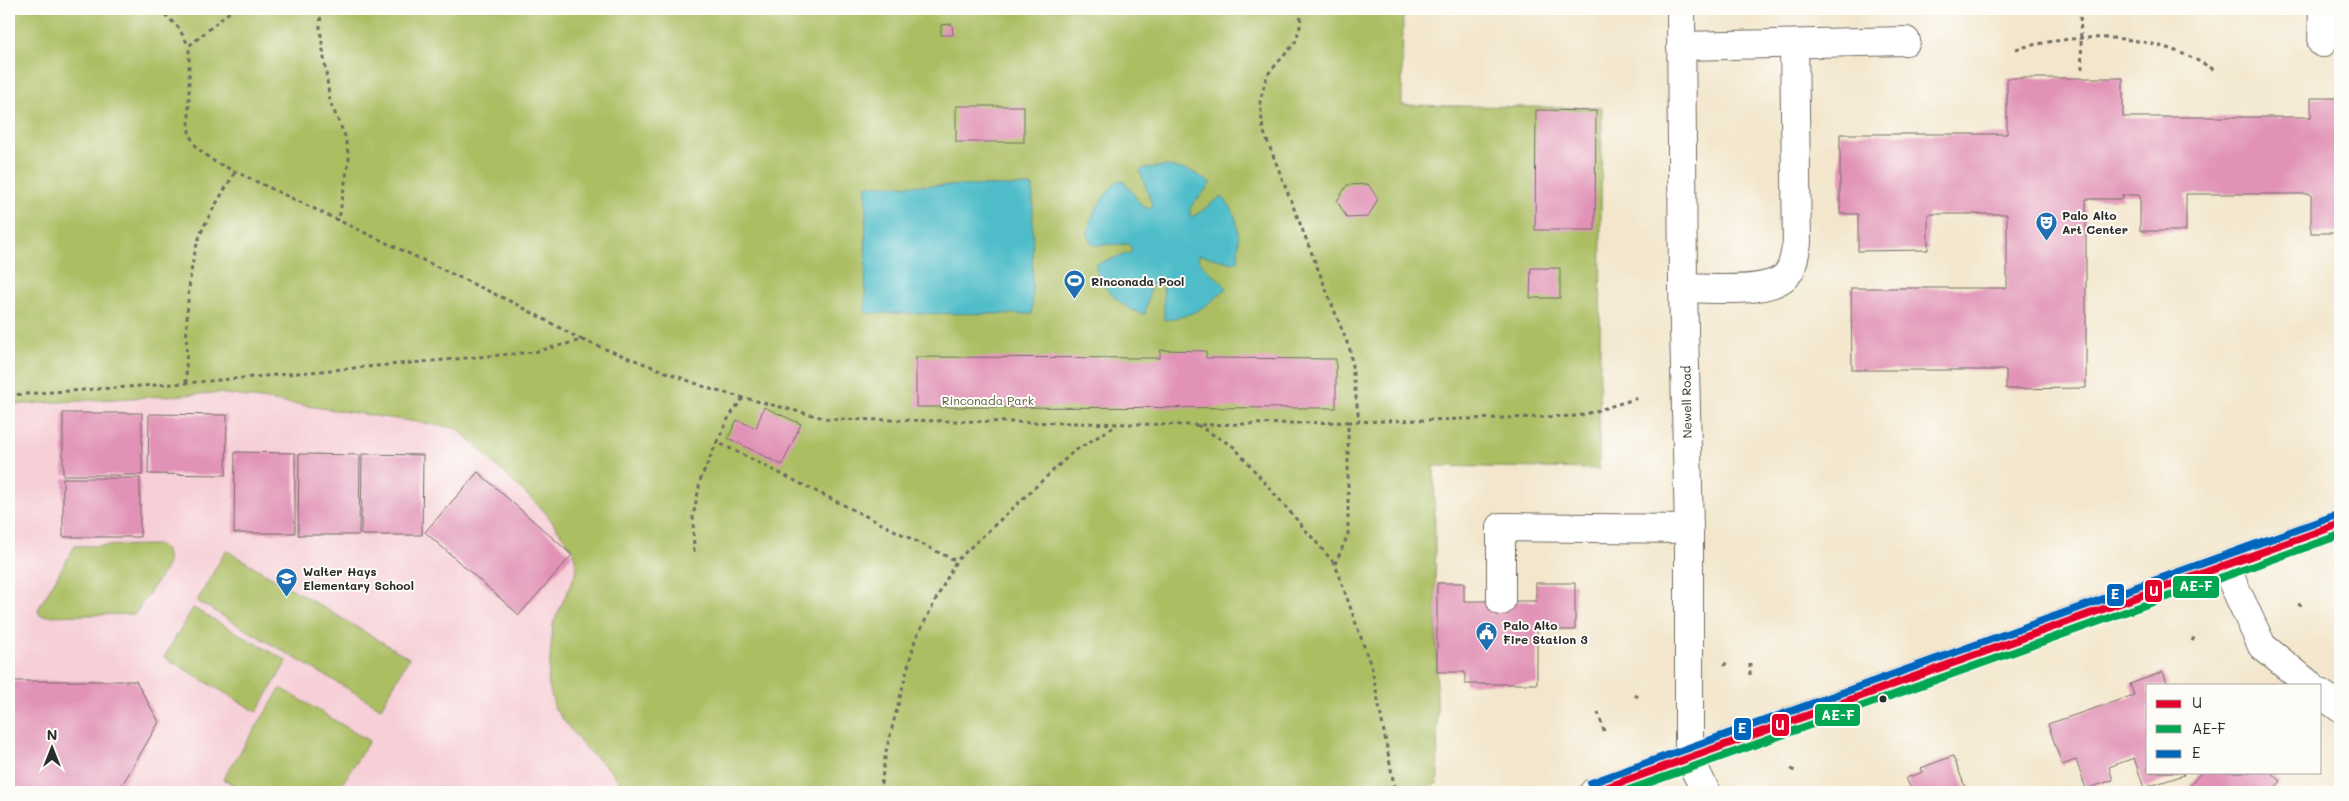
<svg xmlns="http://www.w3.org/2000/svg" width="2349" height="801" viewBox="0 0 2349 801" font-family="Mali,sans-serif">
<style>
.built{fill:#f6cfd7}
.green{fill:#abbe62;stroke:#6b7446}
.water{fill:#50bdc9;stroke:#3e747a}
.building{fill:#e192b6}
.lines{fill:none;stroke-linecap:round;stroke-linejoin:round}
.minor-casing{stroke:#716c63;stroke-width:30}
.major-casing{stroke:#716c63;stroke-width:30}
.path{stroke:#716c63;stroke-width:3;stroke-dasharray:4 4;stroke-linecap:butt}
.minor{stroke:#fff;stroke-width:28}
.major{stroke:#fff;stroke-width:28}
.bus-1-casing{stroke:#fdfcf7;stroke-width:11}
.bus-2-casing{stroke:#fdfcf7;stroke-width:11}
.bus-3-casing{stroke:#fdfcf7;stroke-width:11}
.bus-1{stroke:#e4002b;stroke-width:8}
.bus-2{stroke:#00a651;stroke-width:8}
.bus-3{stroke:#0065bd;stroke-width:8}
.bus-dot{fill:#2b2b2b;stroke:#fdfcf7;stroke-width:2}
.labels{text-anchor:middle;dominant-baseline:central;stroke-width:4;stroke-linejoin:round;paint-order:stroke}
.poi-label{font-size:12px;font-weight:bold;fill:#2b2b2b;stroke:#fdfcf7;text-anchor:start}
.park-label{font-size:12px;fill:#585e3e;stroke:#fdfcf7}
.street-label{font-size:12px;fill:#2b2b2b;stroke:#fdfcf7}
.line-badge{stroke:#fdfcf7;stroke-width:2}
.badge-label{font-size:14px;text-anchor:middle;font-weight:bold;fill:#fff}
</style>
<rect width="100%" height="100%" fill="#fdfcf7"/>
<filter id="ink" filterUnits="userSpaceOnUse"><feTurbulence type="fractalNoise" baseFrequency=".02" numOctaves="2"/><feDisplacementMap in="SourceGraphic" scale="10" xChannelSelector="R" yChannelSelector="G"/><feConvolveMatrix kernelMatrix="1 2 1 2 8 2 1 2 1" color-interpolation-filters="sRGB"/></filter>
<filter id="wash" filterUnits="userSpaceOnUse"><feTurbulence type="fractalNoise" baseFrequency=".0096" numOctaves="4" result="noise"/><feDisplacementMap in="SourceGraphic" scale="20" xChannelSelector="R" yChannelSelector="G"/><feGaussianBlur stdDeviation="1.12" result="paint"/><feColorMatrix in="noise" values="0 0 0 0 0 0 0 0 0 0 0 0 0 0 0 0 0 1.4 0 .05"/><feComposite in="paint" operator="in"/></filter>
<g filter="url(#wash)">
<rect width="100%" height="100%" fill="#f3e6cc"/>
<polygon class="built" points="219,393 457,428 545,512 573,550 577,570 553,624 585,748 609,769 628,792 9,792 9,405"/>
<g class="green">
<polygon points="9,9 1403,9 1402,105 1602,108 1599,469 1434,466 1438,783 1413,792 628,792 609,769 585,748 555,709 548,682 553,624 577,570 573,550 545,512 457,428 219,393 9,405"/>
<polygon points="160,545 166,550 168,563 164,571 135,614 42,616 39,614 38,609 75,546"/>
<polygon points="226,550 409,658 381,708 197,601"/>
<polygon points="193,608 287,661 257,712 164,657"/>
<polygon points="281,688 369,741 337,792 246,792 223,779"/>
</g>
<g class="water">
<path d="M1168,166l23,5 20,12 -21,25v9c13,-4 20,-15 32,-20 19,16 17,42 16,64l-5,2 -31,-8 -5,1c7,16 21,19 29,32 -18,19 -35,29 -62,32l-1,-41 -6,-1 -6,7 -6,29c-18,-1 -51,-31 -49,-50l34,-11 2,-5 -4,-4 -34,1c-19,-13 12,-53 23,-64h7l18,25 8,3 2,-4 -12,-34 5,-3z"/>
<polygon points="866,185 1033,186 1032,314 865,313"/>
</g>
<g id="blocks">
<g class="building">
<polygon points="952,24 953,35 941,35 941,25"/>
<polygon points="2007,78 2123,78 2123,117 2311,117 2311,98 2340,98 2340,233 2311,233 2311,194 2186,194 2186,231 2140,231 2140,195 2122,195 2123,199 2086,199 2086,388 2006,389 2006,370 1852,370 1851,288 2007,288 2007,214 1928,214 1928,250 1858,251 1858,214 1840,214 1840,134 2007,134"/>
<rect x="956" y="106" width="68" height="36"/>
<polygon points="1536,110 1596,111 1595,230 1535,230"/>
<polygon points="1368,184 1378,199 1368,217 1347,218 1337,201 1347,185"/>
<polygon points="1531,268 1560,268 1560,298 1530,298"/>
<polygon points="1160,350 1206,351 1206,358 1336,359 1336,408 916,407 916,357 1160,358"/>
<polygon points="764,407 801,424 782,465 728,438 737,420 756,428"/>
<rect x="63" y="413" width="79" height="62"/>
<polygon points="149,414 227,415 226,475 148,474"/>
<polygon points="235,452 295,453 295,533 234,533"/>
<polygon points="299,454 360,455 359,535 298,535"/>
<polygon points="362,454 423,455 422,535 361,535"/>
<polygon points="478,472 572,555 519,615 425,532"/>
<rect x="63" y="478" width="77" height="59"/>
<polygon points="1437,583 1464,583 1464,601 1536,601 1536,583 1575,583 1575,630 1537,630 1537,684 1465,684 1465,672 1437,672"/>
<polygon points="2163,672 2168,685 2148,685 2148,772 2183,772 2184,775 2144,788 2134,758 2109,767 2113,780 2086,789 2076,760 2062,765 2048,724 2134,695 2130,684"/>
<polygon points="9,681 136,681 159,722 118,792 9,792"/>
<polygon points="1953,756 1967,792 1904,792 1911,789 1906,778 1923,772 1921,768"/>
<polygon points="2201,772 2270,772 2281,781 2272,792 2185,792"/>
</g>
</g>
</g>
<g filter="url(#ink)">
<use href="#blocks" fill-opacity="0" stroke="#716c63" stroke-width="1"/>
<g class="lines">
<defs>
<g id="minor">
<polyline points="1681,9 1683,288 1689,529 1689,758 1706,792"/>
<polyline points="2322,43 2323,9"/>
<polyline points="1681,46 1906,41"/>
<path d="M1683,288c27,0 94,8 107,-18 4,-7 5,-19 7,-27l-3,-199"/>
<polyline points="2225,566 2262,646 2310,685"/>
<polyline points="1501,601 1501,527 1689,529"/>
<polyline points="2320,693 2340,708"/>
</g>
<polyline id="major" points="1594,792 2340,524"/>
</defs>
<use href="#minor" class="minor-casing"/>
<use href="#major" class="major-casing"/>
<g class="path">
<polyline points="159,9 178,27 189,46"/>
<polyline points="321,9 320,28 330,102 345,136 349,158 339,219"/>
<polyline points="1300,9 1301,23 1295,43 1267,75 1260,101 1263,130 1350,350 1359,421"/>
<polyline points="2080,9 2082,70"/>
<path d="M2016,49c69,-18 139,-17 200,22"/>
<polyline points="582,340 713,390 828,419 1196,425 1348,422 1348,535 1335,564 1372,669 1395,790"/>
<path d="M186,383c1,-43 -1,-90 9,-131 6,-28 26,-55 40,-80"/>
<polyline points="9,395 186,383 534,352 582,340 518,305 215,162 197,148 189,134 189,46 233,9"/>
<polyline points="743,398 729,417 717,442 956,561"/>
<polyline points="1348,422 1579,416 1638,398"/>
<polyline points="1197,425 1234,447 1335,564"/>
<polyline points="694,552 693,516 701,478 717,442"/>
<polyline points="2298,604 2302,606"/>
<polyline points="2192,641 2195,636"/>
<polyline points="1724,666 1728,660"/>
<polyline points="1750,675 1750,660"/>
<polyline points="1635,695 1638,697"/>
<polyline points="1598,712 1604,731"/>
<polyline points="1791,769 1796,772"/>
<polyline points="880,792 886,751 915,640 956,561 1073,452 1117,425"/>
</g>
<use href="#minor" class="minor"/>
<use href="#major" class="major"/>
<defs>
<polyline id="bus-1" points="1594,792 2340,524"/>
<polyline id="bus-2" points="1623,792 2340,535"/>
<polyline id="bus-3" points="1591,783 2337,515"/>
</defs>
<use href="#bus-1" class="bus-1-casing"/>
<use href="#bus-2" class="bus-2-casing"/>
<use href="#bus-3" class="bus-3-casing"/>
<use href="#bus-1" class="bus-1"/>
<use href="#bus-2" class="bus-2"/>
<use href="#bus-3" class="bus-3"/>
</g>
</g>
<defs>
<symbol id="theatre-pin" viewBox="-11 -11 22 30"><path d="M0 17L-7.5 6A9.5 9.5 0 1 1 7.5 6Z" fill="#1f6fb2" stroke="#fdfcf7"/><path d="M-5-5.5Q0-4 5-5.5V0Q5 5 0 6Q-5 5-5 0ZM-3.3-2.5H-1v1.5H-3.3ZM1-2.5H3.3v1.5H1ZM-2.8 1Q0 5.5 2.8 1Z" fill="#fff"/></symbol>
<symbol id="stadium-pin" viewBox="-11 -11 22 30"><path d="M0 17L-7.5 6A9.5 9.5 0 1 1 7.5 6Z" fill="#1f6fb2" stroke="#fdfcf7"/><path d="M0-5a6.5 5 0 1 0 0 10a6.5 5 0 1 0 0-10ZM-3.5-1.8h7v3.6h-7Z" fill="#fff"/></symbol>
<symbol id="school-pin" viewBox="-11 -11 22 30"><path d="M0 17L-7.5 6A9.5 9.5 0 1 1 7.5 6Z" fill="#1f6fb2" stroke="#fdfcf7"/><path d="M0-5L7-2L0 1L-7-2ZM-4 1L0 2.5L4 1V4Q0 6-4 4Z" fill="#fff"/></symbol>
<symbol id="civic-pin" viewBox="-11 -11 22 30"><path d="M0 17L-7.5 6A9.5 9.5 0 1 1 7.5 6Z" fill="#1f6fb2" stroke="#fdfcf7"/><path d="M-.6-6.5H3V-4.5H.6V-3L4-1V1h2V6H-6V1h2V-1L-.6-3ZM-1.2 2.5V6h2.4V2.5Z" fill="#fff"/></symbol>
</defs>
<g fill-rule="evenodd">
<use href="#theatre-pin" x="2034" y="210" width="25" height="34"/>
<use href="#stadium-pin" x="1062" y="268" width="25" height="34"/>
<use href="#school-pin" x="274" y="566" width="25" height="34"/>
<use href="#civic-pin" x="1474" y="620" width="25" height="34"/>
</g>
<circle class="bus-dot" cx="1883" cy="699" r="4.5"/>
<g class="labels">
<g class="poi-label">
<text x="2062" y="215">Palo Alto<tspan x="2062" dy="14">Art Center</tspan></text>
<text x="1091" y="281">Rinconada Pool</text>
<text x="303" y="571">Walter Hays<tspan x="303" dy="14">Elementary School</tspan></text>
<text x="1503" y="625">Palo Alto<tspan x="1503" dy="14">Fire Station 3</tspan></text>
</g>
<g class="park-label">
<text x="988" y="400">Rinconada Park</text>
</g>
<g class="street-label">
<text transform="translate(1686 402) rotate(-91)">Newell Road</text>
</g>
</g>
<g class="line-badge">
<rect x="2172" y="575" width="48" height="24" rx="5" fill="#00a651"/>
<rect x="2144" y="579" width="19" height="24" rx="5" fill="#e4002b"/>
<rect x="2106" y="583" width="19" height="24" rx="5" fill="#0065bd"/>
<rect x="1814" y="703" width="47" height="24" rx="5" fill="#00a651"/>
<rect x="1771" y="713" width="19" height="24" rx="5" fill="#e4002b"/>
<rect x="1733" y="717" width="19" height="24" rx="5" fill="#0065bd"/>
</g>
<g class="badge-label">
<text x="2196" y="591">AE-F</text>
<text x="2154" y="596">U</text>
<text x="2115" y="599">E</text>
<text x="1838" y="720">AE-F</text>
<text x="1780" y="730">U</text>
<text x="1742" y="733">E</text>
</g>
<rect width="2349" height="801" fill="none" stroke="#fdfcf7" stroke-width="30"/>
<rect x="2146" y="684" width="175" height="90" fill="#fdfcf7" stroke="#a9a8a5"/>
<rect x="2156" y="700" width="25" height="8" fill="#e4002b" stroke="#a9a8a5"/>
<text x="2192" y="708" font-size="15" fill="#2b2b2b">U</text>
<rect x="2156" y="725" width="25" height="8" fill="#00a651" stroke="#a9a8a5"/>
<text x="2192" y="734" font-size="15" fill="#2b2b2b">AE-F</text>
<rect x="2156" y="750" width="25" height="8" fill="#0065bd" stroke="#a9a8a5"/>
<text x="2192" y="758" font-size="15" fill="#2b2b2b">E</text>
<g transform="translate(52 748)" stroke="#fdfcf7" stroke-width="4" paint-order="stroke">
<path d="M0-4L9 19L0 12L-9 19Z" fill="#2b2b2b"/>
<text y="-8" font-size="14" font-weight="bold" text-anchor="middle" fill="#2b2b2b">N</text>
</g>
</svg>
